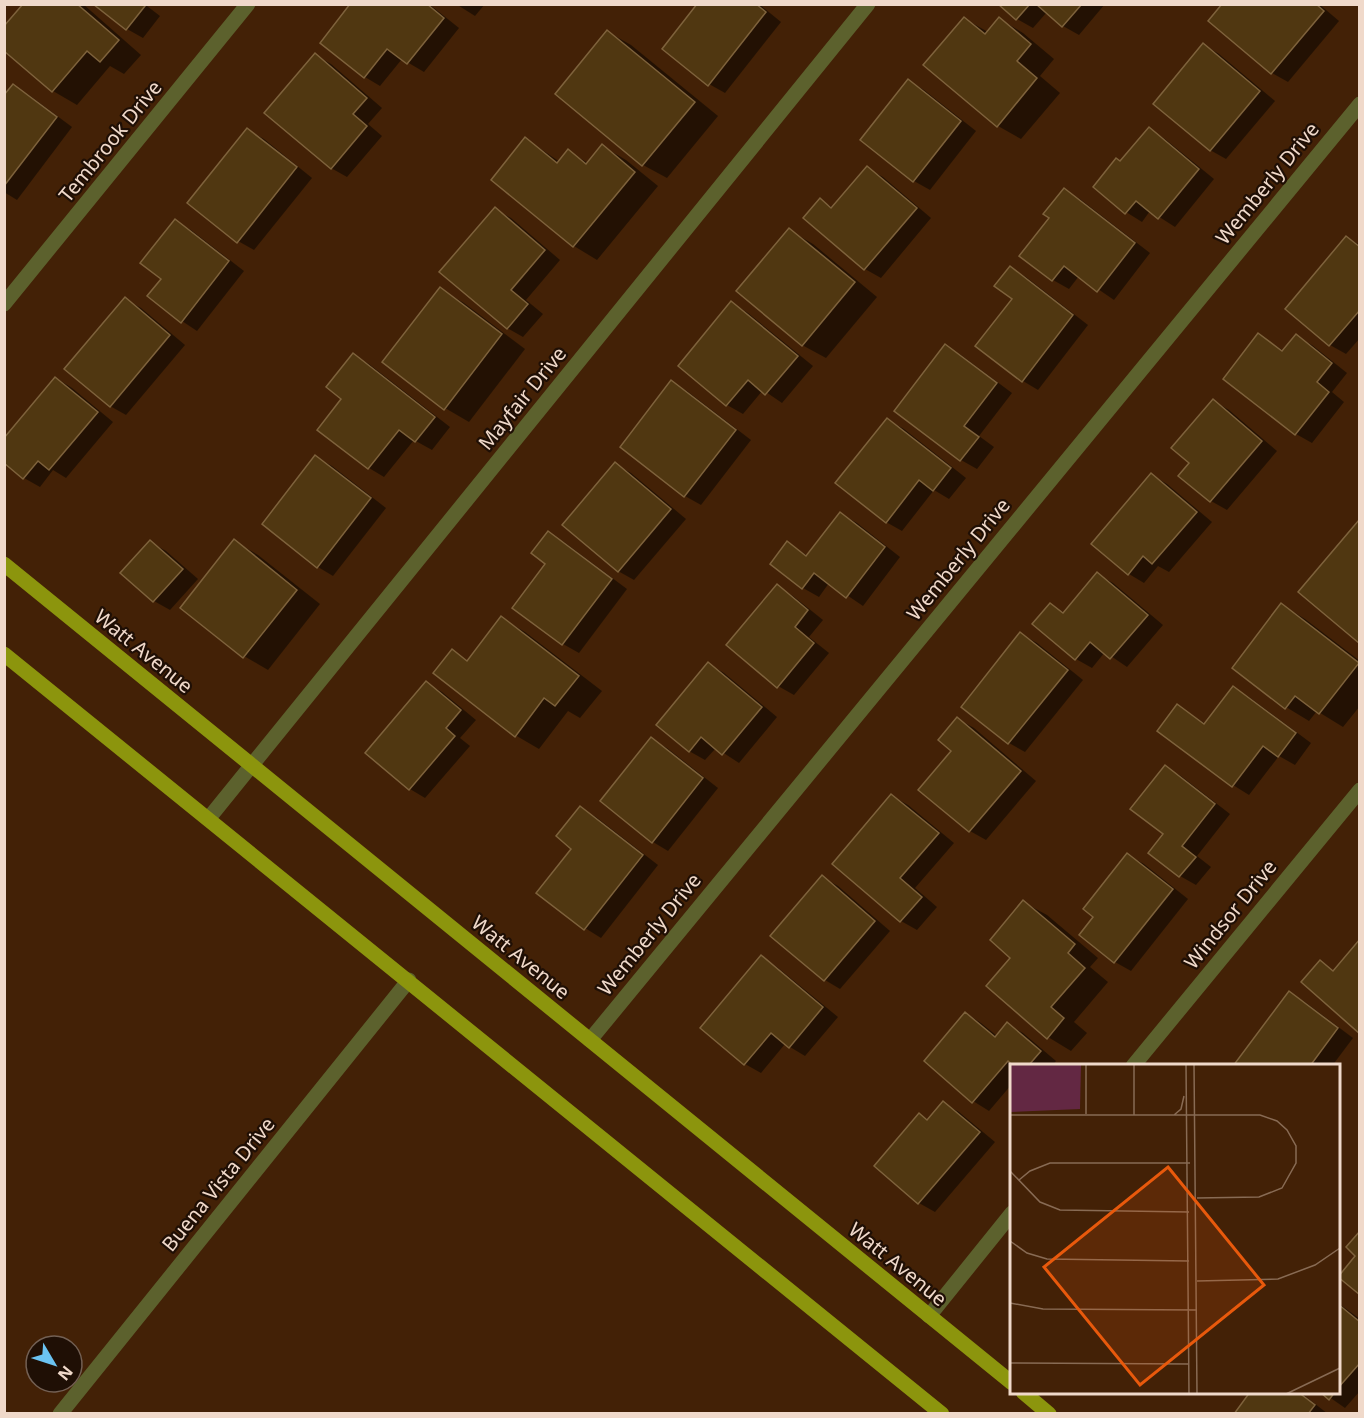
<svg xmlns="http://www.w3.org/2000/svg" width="1364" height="1418" viewBox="0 0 1364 1418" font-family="'Noto Sans',sans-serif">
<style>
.shadow{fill:#0007}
.building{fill:#503711;stroke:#7e623c;stroke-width:1.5}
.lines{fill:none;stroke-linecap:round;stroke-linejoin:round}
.street{stroke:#5c612d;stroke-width:15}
.primary{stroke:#8c950d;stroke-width:15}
.labels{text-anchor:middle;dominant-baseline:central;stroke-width:4.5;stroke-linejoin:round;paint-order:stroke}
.street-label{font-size:20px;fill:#f0d9ca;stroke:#1f0f05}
.inset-road{fill:none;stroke:#886b54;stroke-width:1.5}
.view{fill:#e8590c;fill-opacity:0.15;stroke:#e8590c;stroke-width:3}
.inset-edge{fill:none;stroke:#f0d9ca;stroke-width:3}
</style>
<rect width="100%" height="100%" fill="#432106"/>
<g class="shadow">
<polygon points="25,4 83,4 141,55 124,74 110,66 77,105 53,91 4,50"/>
<polygon points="95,4 148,4 147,6 160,16 143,38 127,29"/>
<polygon points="352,4 429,4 459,28 424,72 402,59 380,86 365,77"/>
<polygon points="456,4 485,4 475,16"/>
<polygon points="699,4 759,4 781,22 725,93 709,84"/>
<polygon points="1000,4 1105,4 1079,35 1063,26 1047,12 1033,28 1017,19"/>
<polygon points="1224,4 1319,4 1339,21 1288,82 1272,73"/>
<polygon points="965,19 988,32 1000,19 1023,33 1054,59 1040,76 1060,93 1021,139 998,126"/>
<polygon points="608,32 631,45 718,116 667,178 643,165"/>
<polygon points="1204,45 1219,54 1275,101 1226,159 1210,150"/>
<polygon points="315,55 331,64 382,108 368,124 382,136 347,177 331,168"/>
<polygon points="909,81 924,90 976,131 930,190 914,181 862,140"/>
<polygon points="13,86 29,95 72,127 17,200 4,192 4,98"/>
<polygon points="1149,129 1165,139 1214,179 1175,227 1150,211 1142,222 1126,212 1121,163"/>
<polygon points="248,130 264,139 312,178 254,250 238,241"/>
<polygon points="526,139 560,162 568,151 588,163 602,146 626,160 658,186 597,260 574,246"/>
<polygon points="867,168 883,177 931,218 881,278 865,269 820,200 834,208"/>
<polygon points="1064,190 1080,199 1150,253 1114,300 1079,276 1069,289 1053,280 1051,217"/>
<polygon points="495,209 511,218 560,260 526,300 543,314 523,337 507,328"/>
<polygon points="175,221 191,230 244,271 197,331 182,321 163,278"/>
<polygon points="789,230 813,244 877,297 826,358 802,345"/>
<polygon points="1347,238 1360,245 1360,338 1346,354 1330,345"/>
<polygon points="1011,268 1026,277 1088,325 1038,390 1023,381"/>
<polygon points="440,289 464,303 525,349 469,422 445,408"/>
<polygon points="125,299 141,308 185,345 126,415 110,406"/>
<polygon points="732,303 748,313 813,366 782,403 763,390 743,414 727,405"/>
<polygon points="1258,334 1284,351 1296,336 1312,345 1347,373 1332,392 1344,402 1312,443 1296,434 1225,378"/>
<polygon points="945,346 961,355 1012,393 979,436 994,447 977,469 961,460 896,410"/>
<polygon points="353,355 369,364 450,427 432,450 414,440 384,477 369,468 343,399"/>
<polygon points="56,378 72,388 113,422 66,478 53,470 40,487 24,478"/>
<polygon points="671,382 687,391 751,440 701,505 685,496 622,446"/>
<polygon points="1214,401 1229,410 1277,451 1227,510 1211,501 1181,476 1191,463"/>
<polygon points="888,420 904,429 966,478 949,499 934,490 902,531 886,522"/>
<polygon points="316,457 332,466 386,508 333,576 318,567"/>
<polygon points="615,464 631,473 686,519 634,580 618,571"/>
<polygon points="1152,475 1167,484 1212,522 1169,572 1158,566 1144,583 1129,574"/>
<polygon points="841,514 857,523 900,557 863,606 829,583 819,597 803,588 788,543 808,556"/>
<polygon points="548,533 564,542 627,589 579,653 563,644 514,607 548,564"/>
<polygon points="234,541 258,555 320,604 268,670 244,656"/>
<polygon points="150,542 166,551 198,579 170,610 154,601 122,573"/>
<polygon points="1097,574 1113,583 1163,625 1127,667 1105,652 1092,668 1076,659 1050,605 1065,613"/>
<polygon points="777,586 793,596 823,620 809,637 829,653 794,695 778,686"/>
<polygon points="1282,605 1305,619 1360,661 1360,706 1343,727 1317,711 1309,721 1286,707"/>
<polygon points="501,618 525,632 602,691 580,718 568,711 539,749 515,735 452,651 468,661"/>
<polygon points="1021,634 1037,643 1083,680 1025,752 1009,743 963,707"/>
<polygon points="709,664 724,673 777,717 739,763 716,748 705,760 689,751"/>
<polygon points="426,683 442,692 476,720 460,738 470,746 425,798 410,789"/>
<polygon points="1233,688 1249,697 1311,743 1295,765 1279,756 1249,795 1233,785 1160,730 1178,706 1206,724"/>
<polygon points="958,719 974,728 1036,781 986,840 970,831 954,751"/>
<polygon points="651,739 667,748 718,788 668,851 653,842"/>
<polygon points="1165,767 1181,776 1230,814 1197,856 1211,867 1196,885 1180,876 1150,852 1165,834"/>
<polygon points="892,796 908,805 954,843 915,888 937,907 917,930 901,921 834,864"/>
<polygon points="580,808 596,817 658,865 601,938 585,928 573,848"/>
<polygon points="1128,855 1144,864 1188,899 1131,971 1115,962 1095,917"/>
<polygon points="822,877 838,886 890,931 840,989 825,980"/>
<polygon points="1023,902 1047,915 1098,958 1090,967 1108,982 1074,1022 1087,1033 1071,1051 1048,1037 1012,957"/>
<polygon points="762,957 777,967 838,1017 805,1056 785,1044 761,1073 745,1064"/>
<polygon points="1289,993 1305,1002 1353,1038 1332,1066 1234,1066"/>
<polygon points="966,1013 981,1023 997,1036 1007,1024 1023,1033 1056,1061 1052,1066 1012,1066 1012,1084 989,1111 973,1101"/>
<polygon points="943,1103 959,1112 995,1142 935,1212 919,1203 920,1115 929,1120"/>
<polygon points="1338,1303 1360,1319 1360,1391 1345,1408 1322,1392 1338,1392"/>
<polygon points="1252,1392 1300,1392 1328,1414 1236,1414"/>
</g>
<g class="building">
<polygon points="23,4 77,4 119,40 100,62 87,51 52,92 4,51 4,26"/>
<polygon points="93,4 143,4 145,6 126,30"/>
<polygon points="350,4 427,4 444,18 407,64 387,49 364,78 320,43"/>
<polygon points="697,4 756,4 766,12 708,86 662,49"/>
<polygon points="998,4 1030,4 1016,20"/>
<polygon points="1036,4 1082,4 1062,27"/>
<polygon points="1222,4 1316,4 1324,11 1271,74 1208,21"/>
<polygon points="964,17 985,34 999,17 1031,44 1017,61 1037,78 997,127 923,65"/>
<polygon points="607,30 695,102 642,166 555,94"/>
<polygon points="1203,43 1260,91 1210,151 1153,104"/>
<polygon points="315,53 367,98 353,114 367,126 331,169 264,113"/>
<polygon points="908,79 961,121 913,182 860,140"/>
<polygon points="13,84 57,117 4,186 4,95"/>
<polygon points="1149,127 1199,169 1158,219 1136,201 1125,214 1093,187 1116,158 1120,161"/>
<polygon points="247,128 297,167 237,243 187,203"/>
<polygon points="525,137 557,163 568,149 586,164 602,144 635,172 573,247 491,180"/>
<polygon points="867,166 917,208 864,270 803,218 820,198 831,208"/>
<polygon points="1064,188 1135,243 1097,292 1064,266 1052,281 1019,256 1049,218 1043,214"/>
<polygon points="495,207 545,250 511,290 528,304 507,329 439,272"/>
<polygon points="175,219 229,261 181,323 147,296 161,279 140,263"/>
<polygon points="789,228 855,282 802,346 736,291"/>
<polygon points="1346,236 1360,247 1360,310 1329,346 1285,309"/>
<polygon points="1010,266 1073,315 1022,382 975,346 1012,299 994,286"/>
<polygon points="440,287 502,334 444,410 382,362"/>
<polygon points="125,297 170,335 110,407 64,369"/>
<polygon points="731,301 798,356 765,395 748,380 726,406 678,366"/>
<polygon points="1258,333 1282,351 1296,334 1332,363 1317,382 1329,392 1295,435 1223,379"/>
<polygon points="945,344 997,383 964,426 979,437 960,461 894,411"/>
<polygon points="353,353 435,417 415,442 399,430 368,469 317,430 341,399 326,387"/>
<polygon points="55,377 98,412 49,470 38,461 23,479 4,463 4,438"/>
<polygon points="671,380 736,430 684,497 620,447"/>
<polygon points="1213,399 1262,441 1210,502 1178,476 1189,463 1171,448"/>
<polygon points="887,418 951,468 933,491 919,480 886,523 835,483"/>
<polygon points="315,455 371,498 317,568 262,524"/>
<polygon points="615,462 671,509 618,572 562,525"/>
<polygon points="1151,473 1197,512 1152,564 1143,556 1128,575 1091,544"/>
<polygon points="840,512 885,547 846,598 814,573 802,589 770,564 787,541 806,556"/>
<polygon points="1359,520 1360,520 1360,644 1298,592"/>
<polygon points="548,531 612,579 562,645 512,608 545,564 531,553"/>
<polygon points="234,539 297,590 243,658 180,608"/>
<polygon points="150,540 183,569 153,602 120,573"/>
<polygon points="1097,572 1148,615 1110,659 1090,642 1075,660 1032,624 1050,603 1063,613"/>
<polygon points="777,584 808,610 795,627 814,643 777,688 726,645"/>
<polygon points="1281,603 1359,663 1319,714 1295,696 1285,709 1232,668"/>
<polygon points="501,616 579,676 555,706 544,698 515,737 433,673 452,649 467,661"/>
<polygon points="1020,632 1068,670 1008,744 961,707"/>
<polygon points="708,662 762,707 722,755 701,737 689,752 656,725"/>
<polygon points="426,681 461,710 446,728 455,736 409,790 365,753"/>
<polygon points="1233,686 1296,733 1278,757 1263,746 1232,787 1157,731 1177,704 1204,724"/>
<polygon points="957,717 1021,771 969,832 918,790 951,751 938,740"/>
<polygon points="651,737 703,778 652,843 600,801"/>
<polygon points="1165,765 1215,804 1182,846 1196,857 1179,877 1148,853 1163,834 1130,809"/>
<polygon points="891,794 939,833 900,878 922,897 900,922 832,864"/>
<polygon points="580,806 643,855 584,930 536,893 571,849 556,836"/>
<polygon points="1127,853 1173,889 1114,963 1079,935 1093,917 1083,909"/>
<polygon points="822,875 875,921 824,981 770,936"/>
<polygon points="1023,900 1075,944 1068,953 1085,968 1051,1007 1064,1018 1047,1039 986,986 1010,958 990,940"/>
<polygon points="1360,939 1360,1034 1301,982 1320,960 1333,971"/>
<polygon points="761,955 823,1007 789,1048 771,1033 744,1065 700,1028"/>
<polygon points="1289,991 1338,1028 1310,1066 1233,1066"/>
<polygon points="965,1012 995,1037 1007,1022 1041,1051 1028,1066 1014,1066 1008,1061 972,1103 924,1061"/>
<polygon points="943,1101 980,1132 918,1204 874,1166 919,1113 927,1120"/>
<polygon points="1360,1231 1360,1295 1338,1277 1355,1256 1346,1247"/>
<polygon points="1338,1304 1360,1322 1360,1363 1338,1388"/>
<polygon points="1250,1392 1298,1392 1315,1405 1308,1414 1234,1414"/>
<polygon points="1320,1392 1335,1392 1329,1400"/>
</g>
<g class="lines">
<g class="street">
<polyline points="4,304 248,4"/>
<polyline points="209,818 868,4"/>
<polyline points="590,1040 1360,104"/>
<polyline points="1133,1066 1360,790"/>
<polyline points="929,1316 1012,1213"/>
<polyline points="60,1414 409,980"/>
</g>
<g class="primary">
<polyline points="4,564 1012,1383"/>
<polyline points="4,654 942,1414"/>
<polyline points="1023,1392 1049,1414"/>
</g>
</g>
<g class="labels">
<g class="street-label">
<text transform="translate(110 141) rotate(-51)">Tembrook Drive</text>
<text transform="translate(1267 183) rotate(-51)">Wemberly Drive</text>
<text transform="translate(522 398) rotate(-51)">Mayfair Drive</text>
<text transform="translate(958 559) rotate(-51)">Wemberly Drive</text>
<text transform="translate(144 651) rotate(39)">Watt Avenue</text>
<text transform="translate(1230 914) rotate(-51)">Windsor Drive</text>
<text transform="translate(649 934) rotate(-51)">Wemberly Drive</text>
<text transform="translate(521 957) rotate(39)">Watt Avenue</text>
<text transform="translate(218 1184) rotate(-51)">Buena Vista Drive</text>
<text transform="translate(898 1264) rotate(39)">Watt Avenue</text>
</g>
</g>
<g transform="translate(1010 1064)">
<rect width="330" height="330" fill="#432106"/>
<path d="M0,0h71l-1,45 -70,3z" fill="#632843"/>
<path class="inset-road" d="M76,0v50M176,0l3,330M184,0l3,330M0,51h250l17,6 10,9 9,16v17l-14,25 -23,9 -62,1M124,51v-51M164,51l7,-6 3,-13M0,107l30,31 20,8 129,2M9,116l11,-9 20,-8h140M0,177l17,12 20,6 142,2M187,217l81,-2 37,-14 25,-17M0,239l33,6 154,1M0,299l179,1M276,330l54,-26"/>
<path class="view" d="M158,103l96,118 -124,100 -96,-118z"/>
<rect width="330" height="330" class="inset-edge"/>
</g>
<rect width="1364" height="1418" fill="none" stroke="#f0d9ca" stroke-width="12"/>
<g transform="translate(54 1364) rotate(129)"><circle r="28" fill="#1f0f05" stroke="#736054" stroke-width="1.5"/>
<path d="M0-4.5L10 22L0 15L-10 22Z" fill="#6bc3f2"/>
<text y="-9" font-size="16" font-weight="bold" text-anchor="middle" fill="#f0d9ca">N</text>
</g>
</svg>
